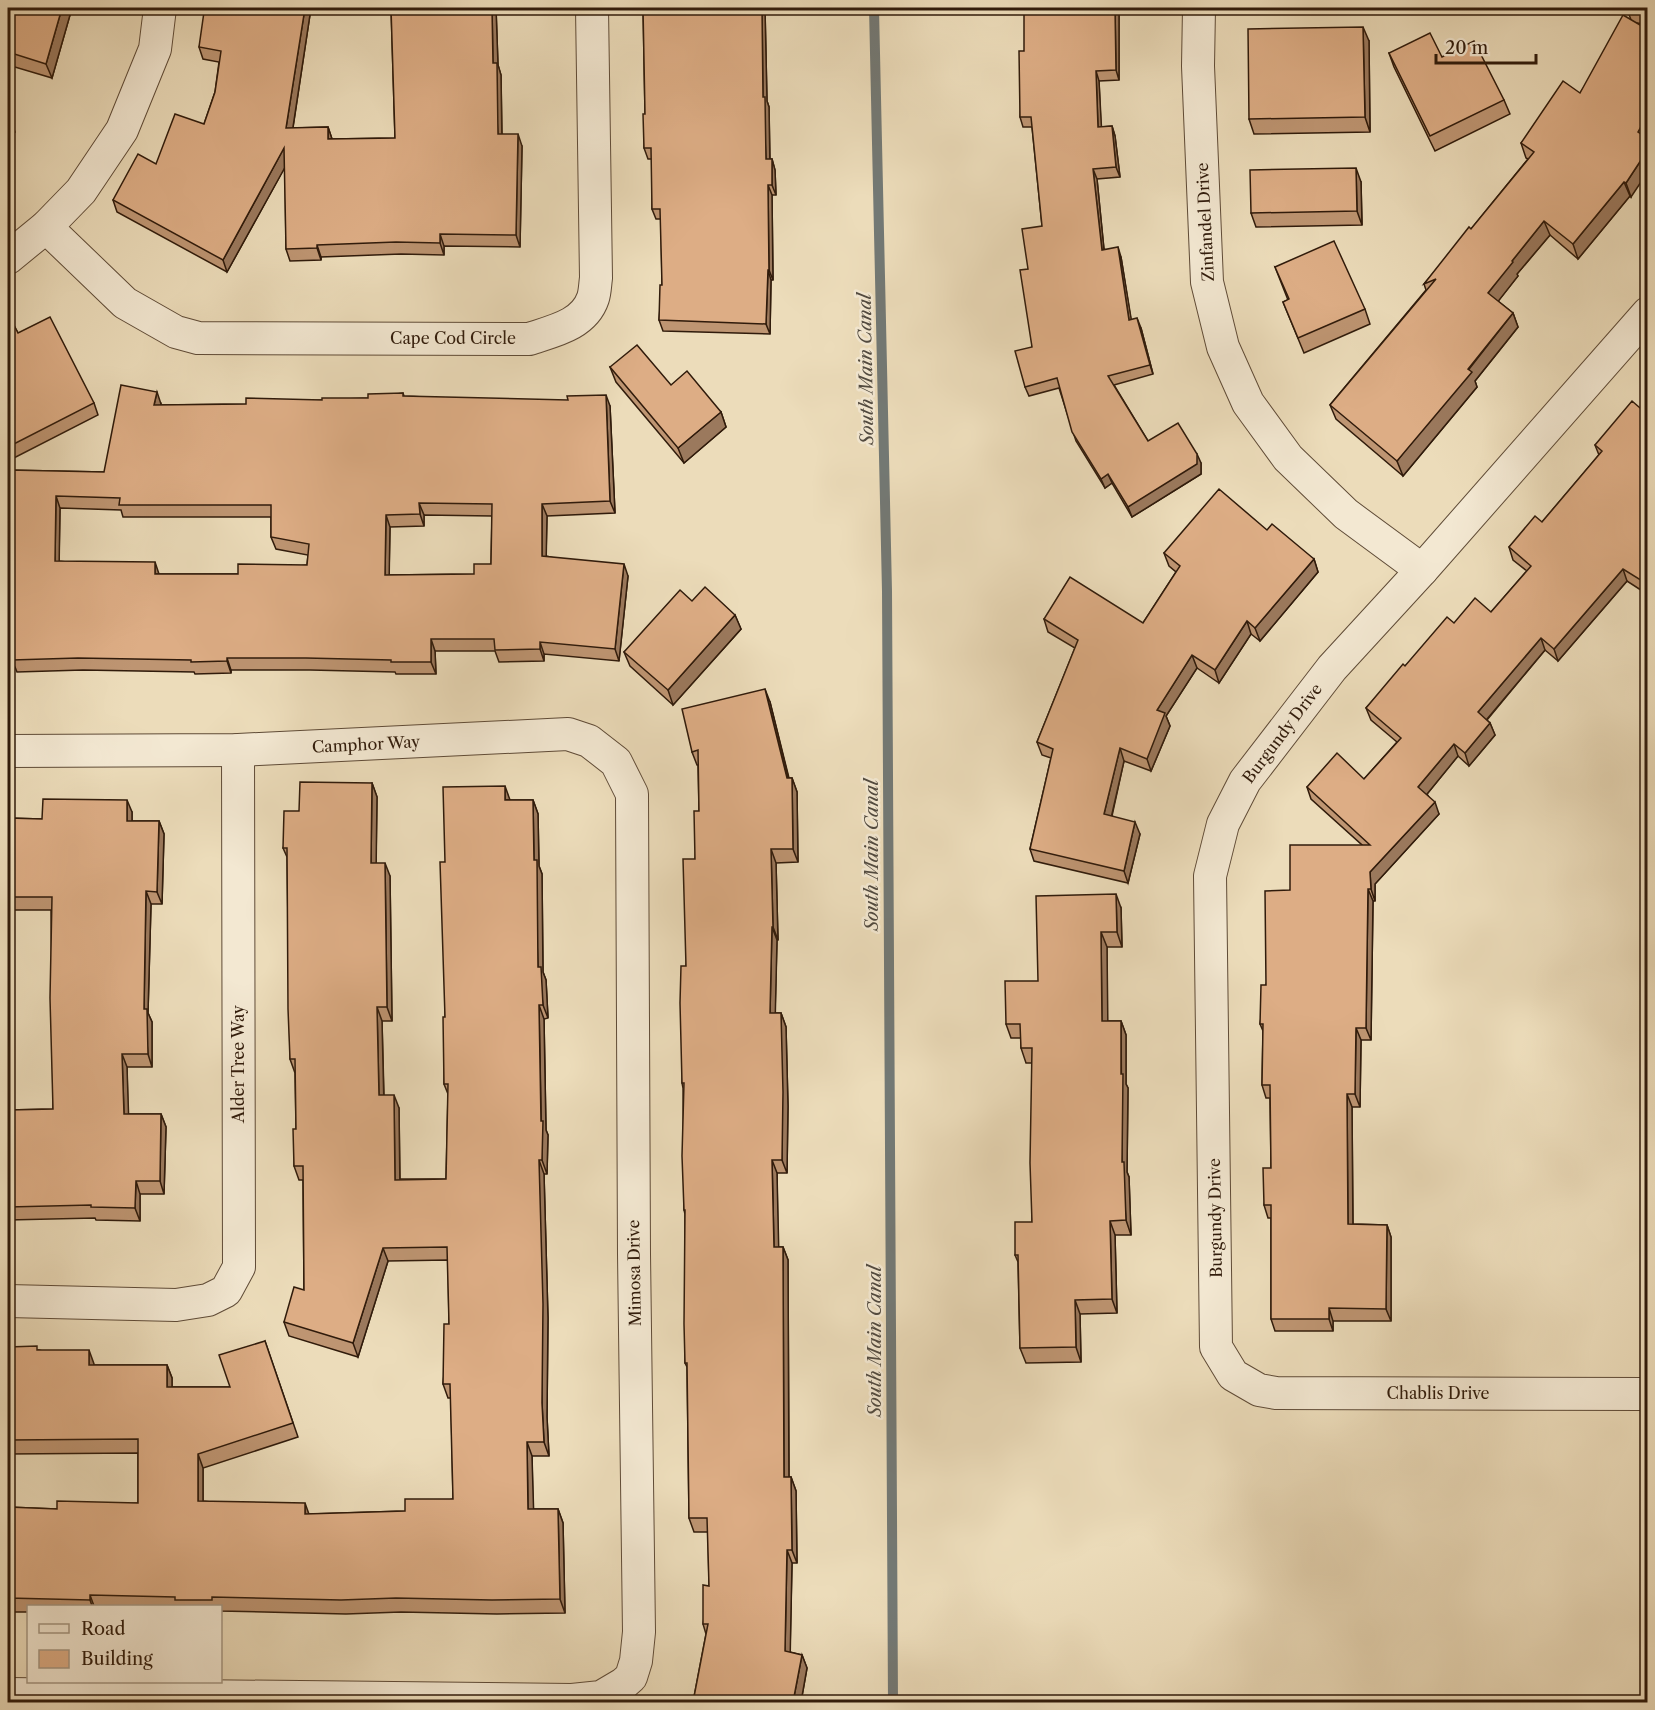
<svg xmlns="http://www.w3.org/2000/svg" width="1655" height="1710" viewBox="0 0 1655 1710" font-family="'Libre Caslon Text',serif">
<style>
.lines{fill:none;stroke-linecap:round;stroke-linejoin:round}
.stream{stroke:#737975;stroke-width:10}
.street-casing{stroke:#5f4b37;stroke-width:34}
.street{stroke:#f3e8d2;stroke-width:32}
.wall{fill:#be9572;stroke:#301b0b;stroke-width:1.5;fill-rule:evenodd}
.shaded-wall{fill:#9b795d;stroke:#301b0b;stroke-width:1.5}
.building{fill:#ddad85;stroke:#301b0b;stroke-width:1.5;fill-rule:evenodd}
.labels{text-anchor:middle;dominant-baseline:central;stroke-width:5;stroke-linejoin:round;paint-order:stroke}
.street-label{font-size:16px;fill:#301b0b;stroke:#f3e8d2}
.water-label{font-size:18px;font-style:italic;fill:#514a40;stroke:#f3e8d2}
</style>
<rect width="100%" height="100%" fill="#ecdcba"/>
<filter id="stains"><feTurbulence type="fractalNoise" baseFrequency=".00333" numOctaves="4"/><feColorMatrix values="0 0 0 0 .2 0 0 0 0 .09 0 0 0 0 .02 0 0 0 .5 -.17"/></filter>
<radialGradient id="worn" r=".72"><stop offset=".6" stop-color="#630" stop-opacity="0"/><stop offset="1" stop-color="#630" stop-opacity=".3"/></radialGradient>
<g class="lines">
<polyline class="stream" points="874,8 887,591 893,1702"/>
<defs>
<g id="street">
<polyline points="1199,8 1198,66 1207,282 1223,347 1248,403 1288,458 1346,514 1422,570"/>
<path d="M46,227l79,76 51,29 22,6 331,1c24,-8 55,-14 64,-41 2,-6 2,-13 3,-20l-4,-270"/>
<polyline points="8,258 46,227 81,191 122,130 155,49 160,8"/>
<polyline points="1648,313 1422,570 1332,668 1245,781 1223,824 1210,876 1216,1347 1233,1375 1259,1390 1276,1393 1648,1394"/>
<polyline points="8,751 238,750 568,734 589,741 616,762 632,794 634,1254 639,1632 636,1661 631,1677 623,1684 601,1697 572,1700 8,1694"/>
<polyline points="8,1301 176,1305 208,1300 226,1291 239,1267 238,750"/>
</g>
</defs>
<use href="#street" class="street-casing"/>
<use href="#street" class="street"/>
</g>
<g class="wall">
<polygon points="8,8 72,8 52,78 8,65"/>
<polygon points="213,8 311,8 293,128 328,127 332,139 395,138 391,8 496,8 498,65 501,75 502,134 522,146 520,247 444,246 444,255 401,254 321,257 321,260 290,261 286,249 285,167 227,272 117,212 113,200 204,124 215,92 219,62 203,59 199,47 214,14"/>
<polygon points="643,8 768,8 768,9 765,9 767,101 769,107 770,159 772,159 775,170 776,195 772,195 773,280 771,280 770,334 663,331 659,320 662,285 661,219 656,219 652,209 652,159 648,159 644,148 645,114"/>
<polygon points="1119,8 1119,80 1099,81 1101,127 1112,126 1115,136 1120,177 1097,179 1104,249 1121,257 1131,320 1141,328 1153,374 1114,385 1148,441 1201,463 1201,474 1132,517 1112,483 1105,488 1076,441 1059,388 1029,396 1025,387 1032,347 1028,269 1042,226 1032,127 1023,127 1020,117 1024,51"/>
<polygon points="1647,8 1647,24 1637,23 1631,197 1630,196 1578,259 1550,235 1517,274 1518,276 1498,301 1513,313 1518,327 1475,381 1477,387 1403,476 1336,419 1330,405 1426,290 1424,284 1471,229 1528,159 1526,158 1521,143 1580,93 1631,20 1627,9"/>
<polygon points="1369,41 1370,132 1254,134 1249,119"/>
<polygon points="1389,53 1442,57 1504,100 1510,114 1435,151 1394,67"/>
<polygon points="1361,182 1362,225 1256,227 1251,213"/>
<polygon points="1275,267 1365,309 1370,324 1304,353 1283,302 1288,300"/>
<polygon points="8,316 18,333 94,403 98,415 8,461"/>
<polygon points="610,367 671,385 721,412 726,427 684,463 616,382"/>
<path d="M403,393l1,3 206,10 5,107 -68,3 -1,40 82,20 -9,85 -75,-7v7l-45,1 -4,-11h-60l1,23h-40l-1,-2 -85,-2h-79v3l-36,1 -1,-2 -111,-2 -66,2 -2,-5h-7v-197l96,2 57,-68v1l85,-1 76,-4 46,-2zM60,508l61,2 2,7h148v20l5,12 32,6 -1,10 -69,9h-79l-100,-13zM424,515l68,1 -1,48 -17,10 -85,1 1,-48 34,-1z"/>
<polygon points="1647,414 1647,594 1627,581 1558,661 1545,650 1487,720 1490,723 1495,735 1469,766 1458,756 1427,794 1439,814 1375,884 1375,901 1373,901 1371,1040 1361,1040 1360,1107 1352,1107 1353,1224 1387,1225 1391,1237 1391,1321 1333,1321 1333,1331 1275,1331 1271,1319 1271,1218 1268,1218 1264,1205 1271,1168 1270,1098 1266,1098 1262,1085 1263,1031 1260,1024 1266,985 1290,890 1362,845 1311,799 1307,787 1364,779 1397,742 1371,720 1366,708 1405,666 1454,623 1491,612 1527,571 1513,560 1509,547 1542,522 1599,455 1595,445"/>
<polygon points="1267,530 1314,559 1318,572 1260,641 1251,634 1219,683 1197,668 1166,716 1170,726 1151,771 1124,761 1112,816 1140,834 1128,883 1034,861 1030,849 1051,758 1042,755 1037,742 1075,648 1048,632 1044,619 1143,623 1176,572 1169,566 1164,553"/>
<polygon points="692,601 735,615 741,629 673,705 630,666 624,652"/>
<polygon points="770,702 789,778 792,778 797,792 798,862 776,863 778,940 777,940 775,1013 781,1013 786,1027 788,1106 787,1173 777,1173 778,1247 783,1247 788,1260 789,1477 791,1477 796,1491 797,1563 792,1563 790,1652 802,1655 807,1668 801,1702 693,1702 706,1634 703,1624 709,1586 708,1532 694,1532 689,1518 687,1367 685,1363 685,1214 684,1210 683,1088 682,1083 686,966 699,811 698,765 697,765 692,752"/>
<polygon points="372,783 377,797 376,863 390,876 392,1021 382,1021 384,1095 399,1108 400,1179 446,1179 448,1094 444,1084 445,1017 445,862 509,800 533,800 538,814 539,866 542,874 543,972 546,980 548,1018 544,1019 546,1130 548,1135 547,1174 544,1174 548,1318 547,1417 549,1456 532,1456 533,1509 558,1509 563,1523 565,1613 497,1614 401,1612 346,1614 220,1611 220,1606 28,1606 28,1612 8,1612 8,1507 57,1509 138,1503 138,1453 8,1454 8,1347 39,1350 94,1365 167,1365 172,1378 172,1387 230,1387 265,1341 298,1437 203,1468 203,1501 310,1514 405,1511 453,1499 451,1398 448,1398 443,1384 449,1324 448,1260 388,1261 358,1357 289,1336 284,1322 304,1290 303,1180 299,1180 294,1166 296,1129 295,1073 290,1059 287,857 283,848 299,811"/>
<polygon points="132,812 132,821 159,821 164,834 162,904 151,904 148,1013 152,1022 152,1067 127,1067 128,1114 161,1114 166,1127 164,1194 140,1194 140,1221 96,1220 95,1218 8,1220 8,1110 53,1109 51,910 9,910 8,906 8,818 42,819"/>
<polygon points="1121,908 1122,947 1107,947 1107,1021 1121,1021 1126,1035 1126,1084 1128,1088 1127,1172 1129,1177 1131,1235 1115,1235 1117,1313 1080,1314 1081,1362 1026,1363 1020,1348 1018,1262 1015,1255 1032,1222 1032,1063 1026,1063 1021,1048 1021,1038 1011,1038 1006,1024"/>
</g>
<g class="shaded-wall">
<polygon points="62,8 72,8 52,78 46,64"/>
<polygon points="305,8 311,8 291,140 286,128"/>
<polygon points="492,8 496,8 498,65 501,75 502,146 498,134 493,63"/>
<polygon points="762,8 765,8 765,9 767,101 769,107 770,170 766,159 763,97"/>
<polygon points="1115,8 1119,8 1119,80 1116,70"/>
<polygon points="1363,27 1369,41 1370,132 1365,117"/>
<polygon points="1096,71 1099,81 1102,137 1098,127"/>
<polygon points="1647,116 1647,140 1638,132"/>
<polygon points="10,117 15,132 8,141 8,121"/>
<polygon points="1112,126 1115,136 1120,177 1116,167"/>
<polygon points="328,127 332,139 328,139"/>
<polygon points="518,134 522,146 520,247 516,235"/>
<polygon points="284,148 289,160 227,272 223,260"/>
<polygon points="1647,151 1647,173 1631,197 1626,183"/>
<polygon points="772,159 775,170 776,195 772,185"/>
<polygon points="1356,168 1361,182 1362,225 1357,211"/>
<polygon points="1093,169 1097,179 1105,260 1102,250"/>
<polygon points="1624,182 1630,196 1578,259 1573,244"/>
<polygon points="768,185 772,195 773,280 769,270"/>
<polygon points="1544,221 1550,235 1517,274 1518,276 1493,308 1488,293 1512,261"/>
<polygon points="440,234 444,246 444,255 440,243"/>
<polygon points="317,245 321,257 321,260 317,248"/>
<polygon points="1118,247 1121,257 1133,330 1129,320"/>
<polygon points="768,270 771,280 770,334 766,324"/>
<polygon points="1513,313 1518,327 1475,381 1477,387 1403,476 1397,461"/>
<polygon points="1137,318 1141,328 1153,374 1150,365"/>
<polygon points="157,392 161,404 158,417 154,405"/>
<polygon points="606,395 610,406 615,513 610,501"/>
<polygon points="721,412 726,427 684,463 678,448"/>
<polygon points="1197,454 1201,463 1201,474 1132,517 1128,507"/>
<polygon points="1108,474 1112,483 1105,488 1101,479"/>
<polygon points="56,496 60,508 59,573 55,561"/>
<polygon points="419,503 424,515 424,526 420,514"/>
<polygon points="542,504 547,516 546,568 542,556"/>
<polygon points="386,515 390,527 389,587 385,575"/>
<polygon points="1314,559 1318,572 1260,641 1255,628"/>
<polygon points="155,562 159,574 155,574"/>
<polygon points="624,564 628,576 619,661 615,649"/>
<polygon points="1623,569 1627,581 1558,661 1554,649"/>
<polygon points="735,615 741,629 673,705 668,690"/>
<polygon points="1247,621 1251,634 1219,683 1215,670"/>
<polygon points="1541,638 1545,650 1482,725 1478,712"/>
<polygon points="431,639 435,651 436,674 431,662"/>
<polygon points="540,642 544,654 544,661 540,649"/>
<polygon points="1192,655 1197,668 1166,716 1170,726 1151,771 1147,759 1157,710"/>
<polygon points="227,658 231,670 231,673 227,661"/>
<polygon points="765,689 770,702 792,792 787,778"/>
<polygon points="1490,723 1495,735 1469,766 1465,753"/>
<polygon points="1454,744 1458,756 1423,799 1418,787"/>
<polygon points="1120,748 1124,761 1109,827 1104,814"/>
<polygon points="792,778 797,792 798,862 793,849"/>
<polygon points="372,783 377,797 376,877 371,863"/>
<polygon points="505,786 510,800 505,800"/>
<polygon points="127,800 132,812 132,834 127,821"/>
<polygon points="533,800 538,814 539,866 542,874 543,972 546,980 548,1018 543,1005 538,967 534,860"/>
<polygon points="1435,802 1439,814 1375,884 1375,901 1371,889 1370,872"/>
<polygon points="159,821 164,834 162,904 157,892"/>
<polygon points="1135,822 1140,834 1128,883 1124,871"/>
<polygon points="771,849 776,863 778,940 773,927"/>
<polygon points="385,863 390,876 392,1021 387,1007"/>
<polygon points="1368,889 1373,901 1371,1040 1366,1028"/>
<polygon points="146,891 151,904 148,1013 152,1022 152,1067 148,1054 144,1009"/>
<polygon points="1116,894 1121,908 1122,947 1117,932"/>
<polygon points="772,927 777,940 775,1027 770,1013"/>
<polygon points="1101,932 1107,947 1108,1036 1102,1021"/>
<polygon points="539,1005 544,1019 546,1130 548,1135 547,1174 542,1160"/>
<polygon points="377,1007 382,1021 384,1108 379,1095"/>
<polygon points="781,1013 786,1027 788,1106 787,1173 782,1160"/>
<polygon points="1121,1021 1126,1035 1126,1084 1128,1088 1127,1172 1129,1177 1131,1235 1126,1220 1122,1162"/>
<polygon points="1356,1028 1361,1040 1360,1107 1355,1094"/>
<polygon points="122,1054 127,1067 129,1127 124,1114"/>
<polygon points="1347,1094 1352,1107 1353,1236 1348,1224"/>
<polygon points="394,1095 399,1108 400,1193 395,1180"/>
<polygon points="161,1114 166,1127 164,1194 160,1181"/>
<polygon points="539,1160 544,1174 548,1318 547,1417 549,1456 544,1442 542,1403"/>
<polygon points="772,1160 777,1173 779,1260 774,1247"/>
<polygon points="136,1181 140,1194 140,1221 135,1208"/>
<polygon points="1110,1221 1115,1235 1117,1313 1112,1299"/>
<polygon points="1387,1225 1391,1237 1391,1321 1386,1309"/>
<polygon points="783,1247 788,1260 789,1491 784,1477"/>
<polygon points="383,1248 388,1261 358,1357 353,1343"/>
<polygon points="1075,1300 1080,1314 1081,1362 1076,1347"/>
<polygon points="1329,1308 1333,1321 1333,1331 1329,1319"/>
<polygon points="89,1350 94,1364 94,1378 89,1365"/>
<polygon points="167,1365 172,1378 172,1401 167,1387"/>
<polygon points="527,1442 532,1456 534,1523 528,1509"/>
<polygon points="198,1454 203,1468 203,1515 198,1501"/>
<polygon points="791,1477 796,1491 797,1563 792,1550"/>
<polygon points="305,1503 310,1517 305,1514"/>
<polygon points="558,1509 563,1523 565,1613 560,1599"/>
<polygon points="787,1550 792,1563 790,1665 785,1651"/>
<polygon points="90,1595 94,1606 92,1606 90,1600"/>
<polygon points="802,1655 807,1668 801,1702 793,1702"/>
</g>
<g class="building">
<polygon points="8,8 62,8 46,64 8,52"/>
<polygon points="213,8 305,8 286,128 328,127 328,139 395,138 391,8 492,8 493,63 497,63 498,134 518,134 516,235 440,234 440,243 396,242 317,245 317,248 286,249 284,148 223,260 113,200 138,154 156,164 175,114 204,124 215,92 221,51 199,47 204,12 214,14"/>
<polygon points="643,8 762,8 763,97 765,97 766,159 772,159 772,185 768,185 769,270 768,270 766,324 659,320 660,285 662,285 660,209 652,209 651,148 644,148 643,114 645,114"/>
<polygon points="1024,8 1115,8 1116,70 1096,71 1098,127 1112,126 1116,167 1093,169 1102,250 1118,247 1129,320 1137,318 1150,365 1108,376 1148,441 1178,423 1197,454 1197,464 1128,507 1108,474 1101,479 1072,432 1057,378 1025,387 1015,351 1032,347 1020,270 1028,269 1022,229 1042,226 1031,117 1020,117 1019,51 1024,51"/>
<rect x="1627" y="8" width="20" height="1"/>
<polygon points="1623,15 1647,29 1647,116 1638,132 1647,138 1647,151 1626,183 1624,182 1573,244 1544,221 1512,261 1513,262 1488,293 1513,313 1468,369 1472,372 1397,461 1330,405 1436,279 1424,284 1469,227 1471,229 1534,152 1521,143 1563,81 1580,93"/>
<polygon points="1363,27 1365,117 1249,119 1248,29"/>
<polygon points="1430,33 1442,57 1474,41 1504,100 1430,136 1389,53"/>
<polygon points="1356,168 1357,211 1251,213 1250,170"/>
<polygon points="1334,241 1365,309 1298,338 1283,302 1289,299 1275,267"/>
<polygon points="9,315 18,333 50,317 94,403 8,447 8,316"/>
<polygon points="637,345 671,385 687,371 721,412 678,448 610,367"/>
<path d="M121,385l36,7 -3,13 92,-1v-6l76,2v-2h46v-4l35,-1v3l165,4 -1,-4 39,-1 4,106 -68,3v52l82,8 -9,85 -75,-7v7l-45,1 -1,-11h-63v23h-40v-2l-85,-2h-79v3l-36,1v-2l-113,-2 -66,2v-5h-4v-185l96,2zM56,496l64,2 -1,7h152v32l38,7 -2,21 -69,-1v10h-83v-12l-100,-1zM419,503l73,1 -1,60h-17v10l-89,1 1,-60 34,-1z"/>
<polygon points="1632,401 1647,414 1647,584 1623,569 1554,649 1541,638 1478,712 1490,723 1465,753 1454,744 1418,787 1435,802 1370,872 1371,889 1368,889 1366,1028 1356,1028 1355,1094 1347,1094 1348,1224 1387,1225 1386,1309 1329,1308 1329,1319 1271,1319 1271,1205 1264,1205 1263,1168 1271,1168 1270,1085 1262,1085 1263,1024 1260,1024 1261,985 1266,985 1265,891 1290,890 1290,845 1370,845 1307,787 1337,753 1364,779 1401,738 1366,708 1403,664 1405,666 1447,617 1454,623 1475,598 1491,612 1531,566 1509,547 1535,516 1542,522 1602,451 1595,445"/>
<polygon points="1219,489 1267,530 1272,524 1314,559 1255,628 1247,621 1215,670 1192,655 1157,710 1165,713 1147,759 1120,748 1104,814 1135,822 1124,871 1030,849 1053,749 1037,742 1078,640 1044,619 1070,577 1143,623 1180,566 1164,553"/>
<polygon points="705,587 735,615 668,690 624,652 680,590 692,601"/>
<polygon points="765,689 787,778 792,778 793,849 771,849 773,927 772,927 770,1013 781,1013 783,1092 782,1160 772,1160 774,1247 783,1247 784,1477 791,1477 792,1550 787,1550 785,1651 802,1655 793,1702 693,1702 708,1624 703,1624 703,1585 709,1586 707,1518 689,1518 687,1363 685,1363 684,1324 685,1210 684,1210 682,1156 684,1083 682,1083 680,1003 681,966 686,966 683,859 695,859 694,811 699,811 698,750 692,752 682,709"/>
<polygon points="300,782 372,783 371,863 385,863 387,1007 377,1007 379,1095 394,1095 395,1180 446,1179 448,1084 444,1084 443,1017 445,1017 440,862 445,862 443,787 505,786 505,800 533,800 534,860 537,860 538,967 541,967 543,1005 539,1005 541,1121 543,1121 542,1160 539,1160 543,1304 542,1403 544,1442 527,1442 528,1509 558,1509 560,1599 492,1600 396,1598 341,1600 212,1597 212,1600 175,1600 175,1597 90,1595 90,1600 8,1598 8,1507 57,1509 57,1501 138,1503 138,1439 8,1440 8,1347 37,1346 37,1350 89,1350 89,1365 167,1365 167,1387 230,1387 219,1355 265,1341 293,1423 198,1454 198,1501 305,1503 305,1514 405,1511 405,1499 453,1499 450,1384 443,1384 444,1324 449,1324 447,1247 383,1248 353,1343 284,1322 294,1287 304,1290 303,1166 294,1166 293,1129 296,1129 295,1059 290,1059 288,1009 287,848 283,848 284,811 299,811"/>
<polygon points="43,799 127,800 127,821 159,821 157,892 146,891 144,1009 147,1009 148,1054 122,1054 124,1114 161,1114 160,1181 136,1181 135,1208 91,1207 91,1205 8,1207 8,1110 53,1109 50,998 52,897 8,897 8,818 42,819"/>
<polygon points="1116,894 1117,932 1101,932 1102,1021 1121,1021 1121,1074 1123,1074 1122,1162 1124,1162 1126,1220 1110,1221 1112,1299 1075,1300 1076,1347 1020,1348 1018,1255 1015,1255 1015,1222 1032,1222 1030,1163 1032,1048 1021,1048 1020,1024 1006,1024 1005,981 1038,981 1036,896"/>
</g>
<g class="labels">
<g class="street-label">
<text transform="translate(1205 222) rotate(-93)">Zinfandel Drive</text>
<text x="453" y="338">Cape Cod Circle</text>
<text transform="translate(1282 733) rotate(-53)">Burgundy Drive</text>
<text transform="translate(366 744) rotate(-3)">Camphor Way</text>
<text transform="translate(238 1064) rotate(-90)">Alder Tree Way</text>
<text transform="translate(1215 1218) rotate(-91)">Burgundy Drive</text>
<text transform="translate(634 1273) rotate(-91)">Mimosa Drive</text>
<text x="1438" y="1393">Chablis Drive</text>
</g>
<g class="water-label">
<text transform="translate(866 369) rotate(-91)">South Main Canal</text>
<text transform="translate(872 855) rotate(-90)">South Main Canal</text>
<text transform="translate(875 1341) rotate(-90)">South Main Canal</text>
</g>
</g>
<rect width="1655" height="1710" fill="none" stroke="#ecdcba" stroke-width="30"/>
<rect x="9" y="9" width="1637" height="1692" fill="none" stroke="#301b0b" stroke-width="3"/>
<rect x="15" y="15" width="1625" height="1680" fill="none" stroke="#301b0b" stroke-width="1.5"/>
<rect x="27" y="1605" width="195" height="78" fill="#f3e8d2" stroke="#a59682" stroke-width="1.5"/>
<rect x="39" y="1624" width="30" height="9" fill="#f3e8d2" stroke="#a59682" stroke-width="1.5"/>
<text x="81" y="1635" font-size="18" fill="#301b0b">Road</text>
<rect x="39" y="1650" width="30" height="18" fill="#ddad85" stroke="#a59682" stroke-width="1.5"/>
<text x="81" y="1665" font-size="18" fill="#301b0b">Building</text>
<path d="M1436 54v9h100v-9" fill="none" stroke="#301b0b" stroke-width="3"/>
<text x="1445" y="54" font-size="18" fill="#301b0b" stroke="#f3e8d2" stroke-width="4.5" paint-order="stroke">20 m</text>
<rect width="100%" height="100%" filter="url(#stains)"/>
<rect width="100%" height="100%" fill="url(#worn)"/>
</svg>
